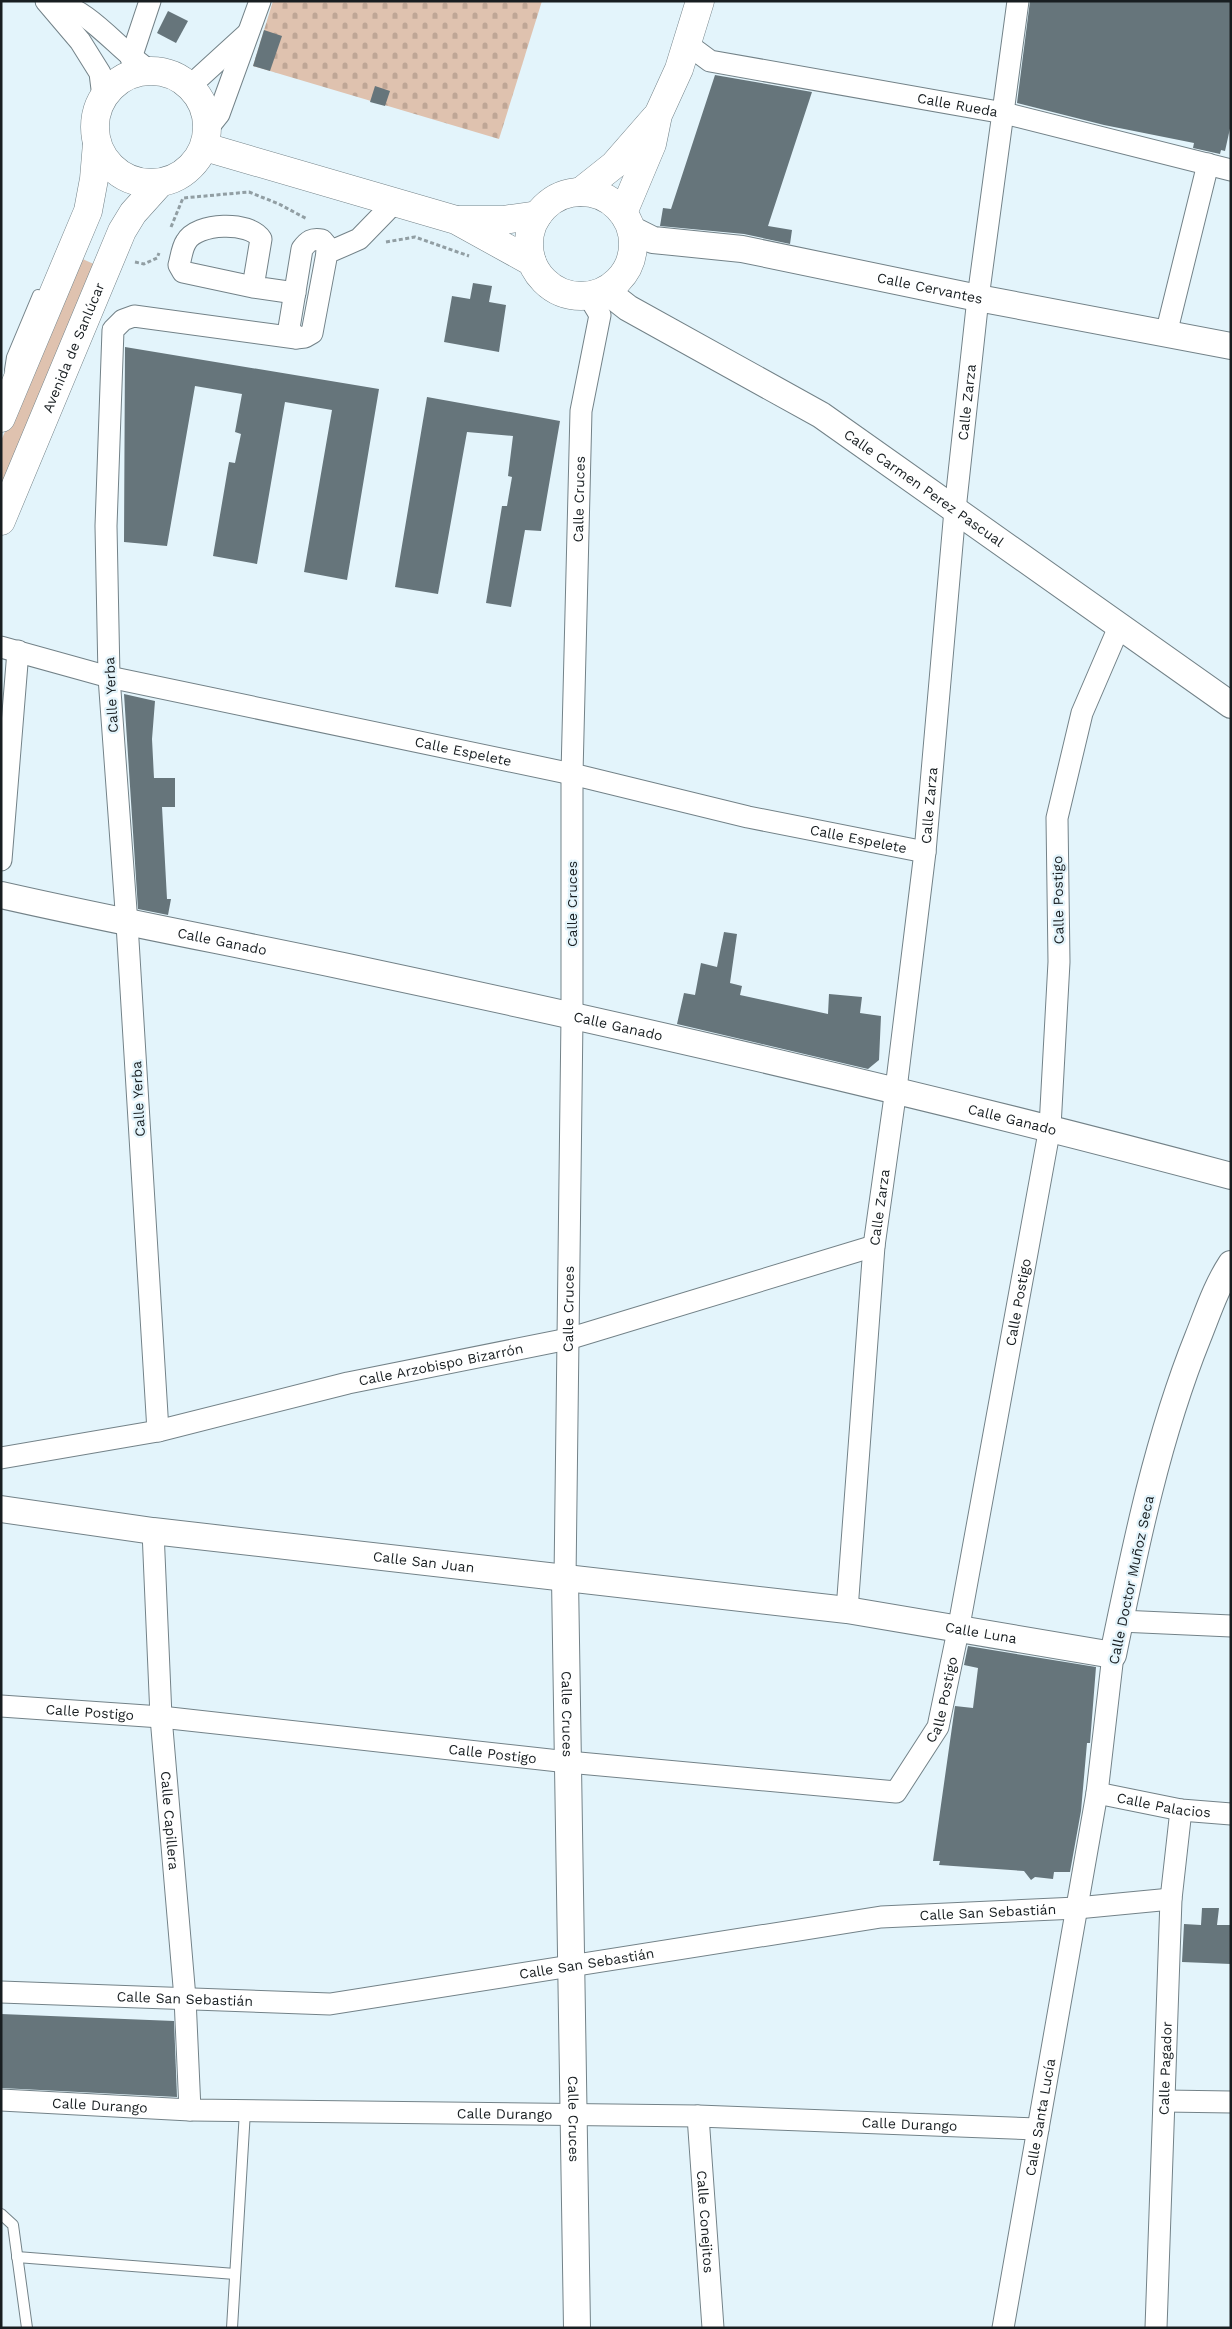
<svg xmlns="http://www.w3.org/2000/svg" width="1232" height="2329" viewBox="0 0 1232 2329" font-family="'Work Sans',sans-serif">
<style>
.green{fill:#dfc2af}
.cemetery{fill:url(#cemetery-stones)}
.building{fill:#66757b}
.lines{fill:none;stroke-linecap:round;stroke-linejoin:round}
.service-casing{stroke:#738288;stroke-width:12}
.minor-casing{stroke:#738288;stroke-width:23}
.tertiary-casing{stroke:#738288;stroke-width:28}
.secondary-casing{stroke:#738288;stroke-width:29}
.path{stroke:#919ea3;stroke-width:3;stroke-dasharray:4 2.5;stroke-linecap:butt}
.service{stroke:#fff;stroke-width:10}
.minor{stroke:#fff;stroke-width:21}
.tertiary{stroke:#fff;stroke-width:26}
.secondary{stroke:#fff;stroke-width:28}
.labels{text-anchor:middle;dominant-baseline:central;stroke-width:4.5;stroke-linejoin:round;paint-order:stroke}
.street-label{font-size:14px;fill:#181e21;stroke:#e3f4fb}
</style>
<defs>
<pattern id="cemetery-stones" width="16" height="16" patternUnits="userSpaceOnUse" patternTransform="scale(1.25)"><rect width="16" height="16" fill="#dfc2af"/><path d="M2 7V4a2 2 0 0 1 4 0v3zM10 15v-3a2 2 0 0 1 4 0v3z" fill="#bfa696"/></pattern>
</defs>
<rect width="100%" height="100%" fill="#e3f4fb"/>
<polygon class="green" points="78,257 96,265 1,486 1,441"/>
<polygon class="cemetery" points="273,1 542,1 499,139 253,66"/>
<g class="building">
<polygon points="1030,1 1231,1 1231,124 1225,151 1221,150 1220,154 1193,148 1194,143 1104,125 1017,103"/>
<polygon points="168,11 188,21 176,43 157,33"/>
<polygon points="264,30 282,36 270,71 253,66"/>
<polygon points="715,75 812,92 768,226 792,230 790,244 744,234 660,226 663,208 671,209"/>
<polygon points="375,86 390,91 385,106 370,102"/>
<polygon points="473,283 492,286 489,302 506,305 499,352 444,342 452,296 470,299"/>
<polygon points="125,347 379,389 347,580 304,572 332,410 285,402 257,564 213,556 229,462 235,463 241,434 235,432 242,394 195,386 167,546 124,542"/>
<polygon points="427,397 560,421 541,531 525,530 511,607 486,603 502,506 507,506 512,477 508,476 513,436 467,432 438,594 395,587"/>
<polygon points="124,694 155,701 152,739 154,778 175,778 175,807 162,807 167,899 171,899 168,915 138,909"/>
<polygon points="724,932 737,934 730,983 742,986 740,995 828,1014 829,994 862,997 860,1013 881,1016 879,1060 868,1069 677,1024 684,993 695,995 701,963 717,967"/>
<polygon points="968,1646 1096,1667 1090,1743 1087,1743 1081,1811 1070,1872 1054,1872 1053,1879 1035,1877 1031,1880 1024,1871 939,1865 940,1861 933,1861 955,1706 973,1708 978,1668 964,1665"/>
<polygon points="1202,1908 1219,1908 1217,1925 1231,1925 1231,1964 1182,1962 1184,1924 1201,1925"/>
<polygon points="1,2014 174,2021 177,2097 1,2088"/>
</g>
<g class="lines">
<defs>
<g id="service">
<polyline points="10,370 12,357 38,295"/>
<polyline points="1,2214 13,2225 27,2328"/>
<polyline points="17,2257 235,2274"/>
<polyline points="232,2328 245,2111"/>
</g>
<g id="minor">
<polyline points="46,1 80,41 100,73 103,97"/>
<path d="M52,1c39,9 65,48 97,69"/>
<path id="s1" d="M687,44l23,17 294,52 227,57"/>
<polyline points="131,58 150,1"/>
<polyline points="190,86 247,34"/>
<polyline points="207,129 219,114 260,1"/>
<path d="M253,287l8,-48c-11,-18 -64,-17 -75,3 -4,6 -5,16 -7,23l4,7 70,15 42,6"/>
<polyline points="1166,334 1208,164"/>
<path d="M296,338l-7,-10 13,-79c6,-8 10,-11 20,-9l5,6v7"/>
<path id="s2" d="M1,647l108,30 463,97 176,43 177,35"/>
<polyline points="1,860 18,651"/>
<polyline points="158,1431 127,924 109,677 106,526 113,330 123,320 134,316 296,338 305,337 312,333 327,253 359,239 394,203"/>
<path id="s3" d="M1,1458l157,-27 190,-48 220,-44 306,-93"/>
<path id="s4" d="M153,1531l8,186 24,281 5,112"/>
<path id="s5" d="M565,1579l7,-562v-243l9,-363 19,-96 -12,-20"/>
<path id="s6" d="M847,1610l27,-364 22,-157 29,-237 30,-342 23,-212 40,-297"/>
<polyline points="1120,1621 1231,1626"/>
<path id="s7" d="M1,1706l160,11 407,45 328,30 42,-65 20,-96 92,-504 9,-165 -2,-144 25,-105 37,-86"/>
<path id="s8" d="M1097,1793l84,17 50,4"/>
<path id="s9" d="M1,1992l329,12 551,-87 196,-9 94,-9"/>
<path id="s10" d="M1,2100l189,10 508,6 340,13"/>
<polyline points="1165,2101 1231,2102"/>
<path id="s11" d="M698,2116l15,212"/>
<path id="s12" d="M1003,2328l94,-535 16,-138"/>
<path id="s13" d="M1156,2328l15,-429 10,-89"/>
</g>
<g id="tertiary">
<path id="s14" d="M631,229l22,11 89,9 236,49 253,48"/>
<path id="s15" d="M605,290l23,18 193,107 410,290"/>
<path id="s16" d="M1,895c114,26 228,47 342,71 297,63 594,131 888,210"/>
<path id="s17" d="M1,1509l152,22 694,79 266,45c22,-107 44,-216 85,-318 10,-25 18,-50 33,-73"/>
<path id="s18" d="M565,1579l12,749"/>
</g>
<g id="secondary">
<circle cx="151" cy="127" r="56"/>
<polyline points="205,147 456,220 532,262"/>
<polyline points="580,192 614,165 655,118"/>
<circle cx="581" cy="244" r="52"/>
<polyline points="623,213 652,144 658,115 679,69 700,1"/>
<polyline points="460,220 503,220 538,215"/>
<polyline points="1,418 88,211 94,179 97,143"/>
<path id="s19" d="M1,521l121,-290 11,-18 27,-30"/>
</g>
</defs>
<use href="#service" class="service-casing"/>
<use href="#minor" class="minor-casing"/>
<use href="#tertiary" class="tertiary-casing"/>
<use href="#secondary" class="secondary-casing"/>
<g class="path">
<polyline points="171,227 183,198 249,192 279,204 307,219"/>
<polyline points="386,242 415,237 469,256"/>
<polyline points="135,262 144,264 157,258 159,253"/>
<polyline points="533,286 539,293 570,307"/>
</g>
<use href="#service" class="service"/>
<use href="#minor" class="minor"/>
<use href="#tertiary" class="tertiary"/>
<use href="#secondary" class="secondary"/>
</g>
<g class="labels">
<g class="street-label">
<text stroke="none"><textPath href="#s1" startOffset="280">Calle Rueda</textPath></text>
<text stroke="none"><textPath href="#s14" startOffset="306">Calle Cervantes</textPath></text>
<text stroke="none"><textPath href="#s19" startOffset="188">Avenida de Sanlúcar</textPath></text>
<text stroke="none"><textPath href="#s6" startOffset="1214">Calle Zarza</textPath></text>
<text stroke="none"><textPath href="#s15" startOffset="376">Calle Carmen Perez Pascual</textPath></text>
<text stroke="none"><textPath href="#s5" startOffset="1080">Calle Cruces</textPath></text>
<text transform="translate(111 695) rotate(-93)">Calle Yerba</text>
<text stroke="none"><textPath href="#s2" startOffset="474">Calle Espelete</textPath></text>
<text stroke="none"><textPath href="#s6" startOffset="809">Calle Zarza</textPath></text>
<text stroke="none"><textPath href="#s2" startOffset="879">Calle Espelete</textPath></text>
<text transform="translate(1058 900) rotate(-91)">Calle Postigo</text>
<text transform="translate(572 904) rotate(-90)">Calle Cruces</text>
<text stroke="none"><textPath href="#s16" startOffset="226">Calle Ganado</textPath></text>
<text stroke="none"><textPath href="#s16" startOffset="631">Calle Ganado</textPath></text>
<text transform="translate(138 1099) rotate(-93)">Calle Yerba</text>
<text stroke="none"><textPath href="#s16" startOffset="1036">Calle Ganado</textPath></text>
<text stroke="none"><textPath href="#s6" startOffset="404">Calle Zarza</textPath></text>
<text stroke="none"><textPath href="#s7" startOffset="1409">Calle Postigo</textPath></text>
<text stroke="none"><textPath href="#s5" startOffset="270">Calle Cruces</textPath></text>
<text stroke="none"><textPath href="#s3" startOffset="450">Calle Arzobispo Bizarrón</textPath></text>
<text stroke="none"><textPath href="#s17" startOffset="426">Calle San Juan</textPath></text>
<text transform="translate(1131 1580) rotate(-78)">Calle Doctor Muñoz Seca</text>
<text stroke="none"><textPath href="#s17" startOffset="988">Calle Luna</textPath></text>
<text stroke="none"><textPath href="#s7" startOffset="1004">Calle Postigo</textPath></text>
<text stroke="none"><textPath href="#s7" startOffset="89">Calle Postigo</textPath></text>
<text stroke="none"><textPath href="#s18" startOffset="135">Calle Cruces</textPath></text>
<text stroke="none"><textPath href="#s7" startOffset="494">Calle Postigo</textPath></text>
<text stroke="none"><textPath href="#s8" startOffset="68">Calle Palacios</textPath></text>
<text stroke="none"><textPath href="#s4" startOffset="290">Calle Capillera</textPath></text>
<text stroke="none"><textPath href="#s9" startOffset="994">Calle San Sebastián</textPath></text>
<text stroke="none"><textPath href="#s9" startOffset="589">Calle San Sebastián</textPath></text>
<text stroke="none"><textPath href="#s9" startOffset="184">Calle San Sebastián</textPath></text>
<text stroke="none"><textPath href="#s13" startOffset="260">Calle Pagador</textPath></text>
<text stroke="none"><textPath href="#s10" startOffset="99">Calle Durango</textPath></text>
<text stroke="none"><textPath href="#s10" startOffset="504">Calle Durango</textPath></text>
<text stroke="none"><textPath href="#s12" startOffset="214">Calle Santa Lucía</textPath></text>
<text stroke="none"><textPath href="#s18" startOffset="540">Calle Cruces</textPath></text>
<text stroke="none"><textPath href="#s10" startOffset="909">Calle Durango</textPath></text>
<text stroke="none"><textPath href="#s11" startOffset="106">Calle Conejitos</textPath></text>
</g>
</g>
<rect width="1232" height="2329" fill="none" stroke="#181e21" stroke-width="5"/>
</svg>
